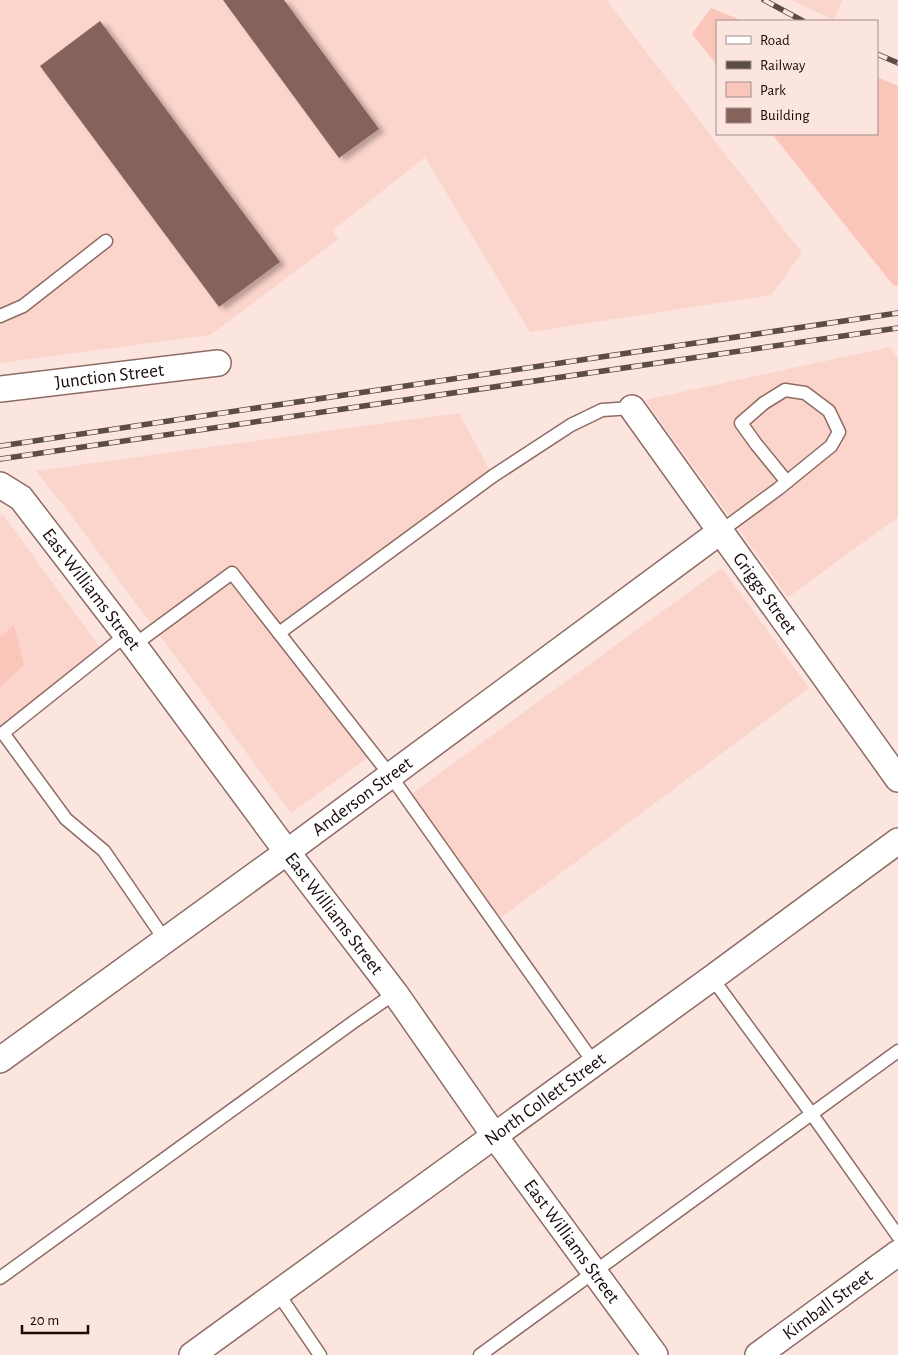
<svg xmlns="http://www.w3.org/2000/svg" width="898" height="1355" viewBox="0 0 898 1355" font-family="'Alegreya Sans',sans-serif">
<style>
.built{fill:#fbd4cb}
.green{fill:#fac6ba}
.building{fill:#85635b;filter:url(#shadow)}
.lines{fill:none;stroke-linecap:round;stroke-linejoin:round}
.service-casing{stroke:#8e6c64;stroke-width:15}
.minor-casing{stroke:#8e6c64;stroke-width:28}
.service{stroke:#fff;stroke-width:12}
.minor{stroke:#fff;stroke-width:25}
.rail-casing{stroke:#5c4c48;stroke-width:5.5}
.rail{stroke:#fce4df;stroke-width:4;stroke-dasharray:11;stroke-linecap:butt}
.labels{text-anchor:middle;dominant-baseline:central;stroke-width:4;stroke-linejoin:round;paint-order:stroke}
.street-label{font-size:19px;fill:#180b08;stroke:#fce4df}
</style>
<defs>
<filter id="shadow"><feDropShadow dx="5.5" dy="3" stdDeviation="2.5" flood-color="#0004"/></filter>
</defs>
<rect width="100%" height="100%" fill="#fce4df"/>
<g class="built">
<polygon points="0,0 606,0 802,253 771,295 530,332 425,157 332,231 338,239 210,335 0,363"/>
<polygon points="791,0 842,0 834,20"/>
<polygon points="890,347 898,358 898,517 788,597 645,400"/>
<polygon points="459,413 493,476 279,633 373,754 291,813 70,514 36,471"/>
<polygon points="3,515 104,653 0,735 0,516"/>
<polygon points="722,568 809,688 494,923 406,798"/>
</g>
<g class="green">
<polygon points="711,8 743,21 717,21 717,65 692,34"/>
<polygon points="877,77 898,86 898,285 894,286 772,134 877,134"/>
<polygon points="14,625 24,665 0,687 0,637"/>
</g>
<g class="building">
<polygon points="223,0 284,0 379,129 339,158"/>
<polygon points="100,21 280,262 219,307 40,66"/>
</g>
<g class="lines">
<defs>
<g id="service">
<polyline points="0,316 23,306 106,241"/>
<polyline points="721,531 778,489 831,446 839,432 829,411 805,393 785,390 764,403 741,423 756,444 787,482"/>
<polyline points="279,633 493,476 571,425 602,410 632,408"/>
<polyline points="126,635 3,733 66,819 104,851 165,940"/>
<polyline points="134,645 232,573 390,775 594,1063"/>
<polyline points="712,978 811,1113 898,1236"/>
<polyline points="0,1278 352,1023 395,993"/>
<polyline points="277,1292 320,1355"/>
<polyline points="480,1355 898,1051"/>
</g>
<g id="minor">
<path id="s1" d="M0,389l218,-26"/>
<path id="s2" d="M632,408l266,371"/>
<path id="s3" d="M0,485l21,13 113,147 153,207 108,141 99,142 161,220"/>
<path id="s4" d="M0,1060l287,-208 434,-321"/>
<path id="s5" d="M192,1355l520,-377 186,-137"/>
<path id="s6" d="M758,1355l140,-102"/>
</g>
</defs>
<use href="#service" class="service-casing"/>
<use href="#minor" class="minor-casing"/>
<use href="#service" class="service"/>
<use href="#minor" class="minor"/>
<defs>
<g id="rail">
<polyline points="764,0 803,21"/>
<polyline points="877,54 898,63"/>
<polyline points="0,446 898,313"/>
<polyline points="0,459 898,328"/>
</g>
</defs>
<use href="#rail" class="rail-casing"/>
<use href="#rail" class="rail"/>
</g>
<g class="labels">
<g class="street-label">
<text stroke="none"><textPath href="#s1" startOffset="110">Junction Street</textPath></text>
<text stroke="none"><textPath href="#s3" startOffset="140">East Williams Street</textPath></text>
<text stroke="none"><textPath href="#s2" startOffset="228">Griggs Street</textPath></text>
<text stroke="none"><textPath href="#s4" startOffset="448">Anderson Street</textPath></text>
<text stroke="none"><textPath href="#s3" startOffset="545">East Williams Street</textPath></text>
<text stroke="none"><textPath href="#s5" startOffset="436">North Collett Street</textPath></text>
<text stroke="none"><textPath href="#s3" startOffset="950">East Williams Street</textPath></text>
<text stroke="none"><textPath href="#s6" startOffset="86">Kimball Street</textPath></text>
</g>
</g>
<rect x="716" y="20" width="162" height="115" fill="#fce4df" stroke="#a18d89"/>
<rect x="726" y="36" width="25" height="8" fill="#ffffff" stroke="#a18d89"/>
<text x="760" y="45" font-size="15" fill="#180b08">Road</text>
<rect x="726" y="61" width="25" height="8" fill="#5c4c48" stroke="#a18d89"/>
<text x="760" y="70" font-size="15" fill="#180b08">Railway</text>
<rect x="726" y="82" width="25" height="15" fill="#fac6ba" stroke="#a18d89"/>
<text x="760" y="95" font-size="15" fill="#180b08">Park</text>
<rect x="726" y="108" width="25" height="15" fill="#85635b" stroke="#a18d89"/>
<text x="760" y="120" font-size="15" fill="#180b08">Building</text>
<path d="M22 1325v8h66v-8" fill="none" stroke="#180b08" stroke-width="2.5"/>
<text x="30" y="1325" font-size="15" fill="#180b08" stroke="#fce4df" stroke-width="4" paint-order="stroke">20 m</text>
</svg>
